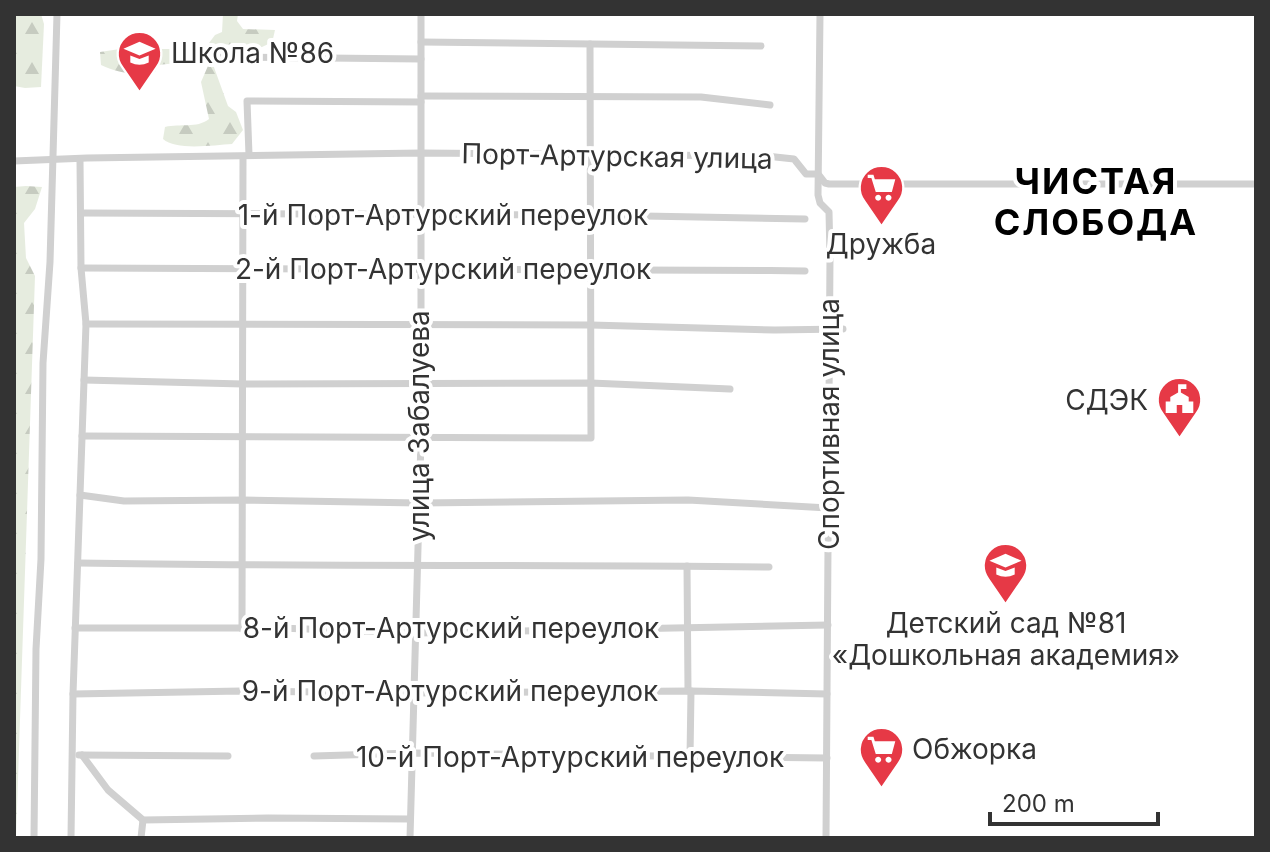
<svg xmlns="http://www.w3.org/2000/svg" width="1270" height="852" viewBox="0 0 1270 852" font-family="Inter,sans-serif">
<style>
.forest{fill:url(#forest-firs)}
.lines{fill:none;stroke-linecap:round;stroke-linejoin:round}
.minor{stroke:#d0d0d0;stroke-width:7}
.labels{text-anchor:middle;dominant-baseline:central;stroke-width:8;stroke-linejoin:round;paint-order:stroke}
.poi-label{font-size:28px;fill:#333;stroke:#fff;text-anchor:start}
.street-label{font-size:28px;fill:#333;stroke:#fff}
.district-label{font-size:36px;font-weight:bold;letter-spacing:2px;fill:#000;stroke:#fff}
</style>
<defs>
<pattern id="forest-firs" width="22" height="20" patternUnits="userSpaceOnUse" patternTransform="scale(2)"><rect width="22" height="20" fill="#e6ecdf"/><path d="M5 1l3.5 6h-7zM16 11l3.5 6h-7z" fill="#c6cbc0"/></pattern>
</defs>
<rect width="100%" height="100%" fill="#fff"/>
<g class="forest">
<polygon points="14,14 41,14 44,24 41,87 25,88 14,86"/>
<path d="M223,14h15l-1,7 6,8 32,1 -3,13c-5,1 -9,4 -13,5 -16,3 -30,-10 -46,1l-4,-6 6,-8 7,-3z"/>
<path d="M120,49h51l11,6 -5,8 -19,2 -3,7c-19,4 -37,1 -54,-7l-1,-13z"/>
<path d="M211,59l17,47 8,6 7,18 -11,14c-18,1 -56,7 -69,-5l2,-12c16,-4 31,2 44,-8l-8,-37z"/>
<polygon points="26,186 42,187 35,209 24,223 26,258 35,276 16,838 14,838 14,187"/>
</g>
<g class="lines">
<g class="minor">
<polyline points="820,14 818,195 820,203 829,212 830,256 826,838"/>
<polyline points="421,42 761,46"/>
<polyline points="216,57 421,59"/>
<polyline points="421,96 701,97 770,105"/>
<polyline points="249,155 247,101 421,102"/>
<polyline points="14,161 87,158 421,153 766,156 794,159 806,174 818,174 825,183 829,184 1256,184"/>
<polyline points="81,213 591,215 805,219"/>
<path d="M81,268c242,2 483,0 724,3"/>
<polyline points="86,324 591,325 775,330 843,329"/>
<polyline points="84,380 243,384 591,383 730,389"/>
<polyline points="82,436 591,438 590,44"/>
<polyline points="80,495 124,501 243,500 419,503 688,500 828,508"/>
<path d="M78,563c230,4 461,1 691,4"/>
<polyline points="687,566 688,691"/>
<polyline points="75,628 279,628 417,633 828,625"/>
<polyline points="242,629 243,157"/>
<polyline points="73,694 241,691 414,693 691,691 827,694"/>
<polyline points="79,755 228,756"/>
<polyline points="82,755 108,790 143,820 268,818 410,819"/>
<polyline points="314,756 413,753 827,758"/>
<polyline points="690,757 691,691"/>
<polyline points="34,838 36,649 41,559 43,363 50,262 57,14"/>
<polyline points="71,838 73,694 86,324 81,268 80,160"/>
<polyline points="141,838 143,820"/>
<polyline points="410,838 421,439 421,14"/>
</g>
</g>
<defs>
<symbol id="school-pin" viewBox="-11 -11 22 30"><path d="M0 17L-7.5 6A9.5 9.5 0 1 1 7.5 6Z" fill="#e63946" stroke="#fff"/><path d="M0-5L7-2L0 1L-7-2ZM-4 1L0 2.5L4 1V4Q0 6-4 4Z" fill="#fff"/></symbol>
<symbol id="supermarket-pin" viewBox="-11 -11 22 30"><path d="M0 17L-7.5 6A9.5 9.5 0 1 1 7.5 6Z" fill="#e63946" stroke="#fff"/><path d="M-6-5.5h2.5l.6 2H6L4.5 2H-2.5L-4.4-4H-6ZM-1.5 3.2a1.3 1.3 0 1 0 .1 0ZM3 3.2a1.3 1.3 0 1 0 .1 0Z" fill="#fff"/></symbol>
<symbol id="civic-pin" viewBox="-11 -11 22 30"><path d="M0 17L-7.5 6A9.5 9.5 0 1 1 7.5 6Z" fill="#e63946" stroke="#fff"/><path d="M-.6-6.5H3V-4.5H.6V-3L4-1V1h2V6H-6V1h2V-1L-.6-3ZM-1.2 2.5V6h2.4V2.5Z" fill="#fff"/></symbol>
</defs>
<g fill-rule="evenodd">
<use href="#school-pin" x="114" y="28" width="51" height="69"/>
<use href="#supermarket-pin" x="856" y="162" width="51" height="69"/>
<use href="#civic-pin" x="1154" y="374" width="51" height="69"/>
<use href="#school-pin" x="980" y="540" width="51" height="69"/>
<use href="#supermarket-pin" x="856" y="724" width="51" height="69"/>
</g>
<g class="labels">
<g class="poi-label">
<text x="171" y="53">Школа №86</text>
<text x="881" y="244" text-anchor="middle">Дружба</text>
<text x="1148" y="400" text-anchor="end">СДЭК</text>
<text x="1006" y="623" text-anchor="middle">Детский сад №81<tspan x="1006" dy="32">«Дошкольная академия»</tspan></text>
<text x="912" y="749">Обжорка</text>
</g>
<g class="street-label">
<text transform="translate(617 156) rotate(1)">Порт-Артурская улица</text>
<text x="443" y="215">1-й Порт-Артурский переулок</text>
<text x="443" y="269">2-й Порт-Артурский переулок</text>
<text transform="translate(829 424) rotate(-90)">Спортивная улица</text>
<text transform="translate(419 426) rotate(-90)">улица Забалуева</text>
<text x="451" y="628">8-й Порт-Артурский переулок</text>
<text x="450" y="691">9-й Порт-Артурский переулок</text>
<text x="570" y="757">10-й Порт-Артурский переулок</text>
</g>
<g class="district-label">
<text x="1096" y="181">ЧИСТАЯ<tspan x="1096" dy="41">СЛОБОДА</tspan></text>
</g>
</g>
<rect width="1270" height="852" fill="none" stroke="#333333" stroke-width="32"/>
<path d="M990 812v12h168v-12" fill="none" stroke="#333333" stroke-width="4"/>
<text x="1002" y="812" font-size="24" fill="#333333" stroke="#ffffff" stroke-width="6" paint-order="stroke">200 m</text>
</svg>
